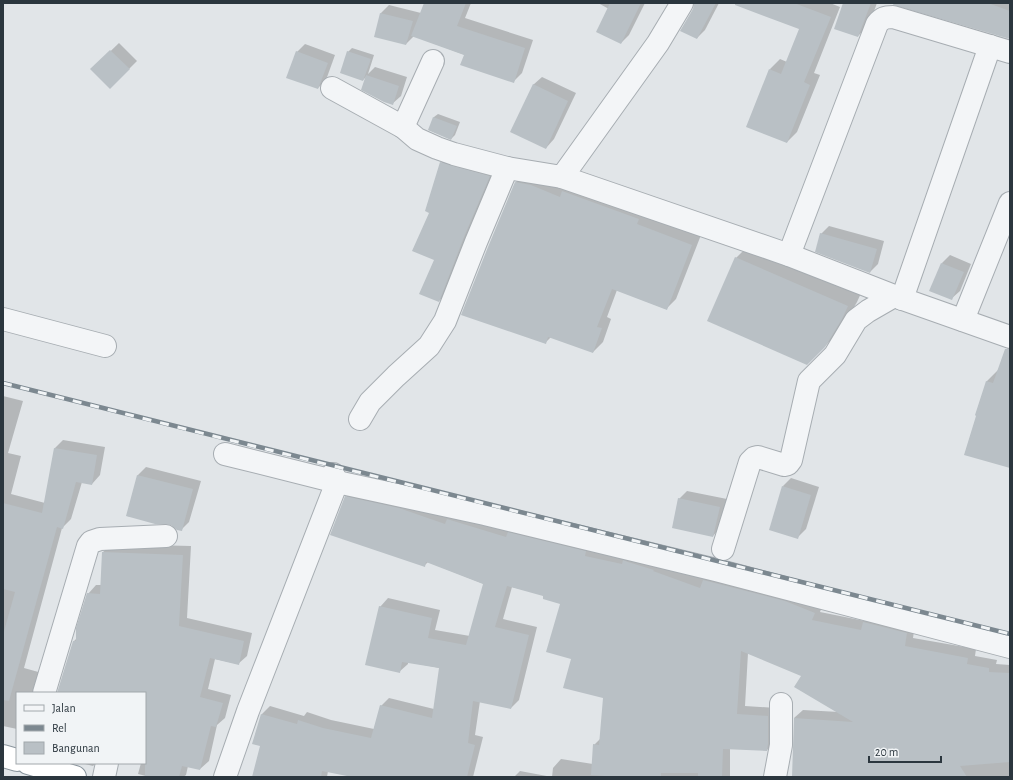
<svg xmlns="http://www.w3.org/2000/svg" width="1013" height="780" viewBox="0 0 1013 780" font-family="'Alegreya Sans',sans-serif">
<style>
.shadow{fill:#0003}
.building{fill:#b9c0c5}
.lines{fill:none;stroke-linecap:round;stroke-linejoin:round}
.minor-casing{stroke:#a7adb2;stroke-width:24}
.trunk-casing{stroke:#8a959d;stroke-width:24}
.minor{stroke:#f3f5f7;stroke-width:22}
.trunk{stroke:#fff;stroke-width:22}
.rail-casing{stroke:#7c8890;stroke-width:4.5}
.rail{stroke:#f1f4f6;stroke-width:3;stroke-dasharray:9;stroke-linecap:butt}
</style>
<rect width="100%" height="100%" fill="#e1e5e8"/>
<g class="shadow">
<polygon points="425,3 471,3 465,18 533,40 522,73 514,81 465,55 414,36 406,44 375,36 381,13 389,5 421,13"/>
<polygon points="598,3 645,3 629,35 621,43 609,9"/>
<polygon points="695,3 719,3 705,30 697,38 694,10"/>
<polygon points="732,3 830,3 840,7 814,73 820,75 797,132 787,142 770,69 780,59 787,62 801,29"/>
<polygon points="844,3 877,3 869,25 858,36"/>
<polygon points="887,3 1010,3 1010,38 897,4"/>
<polygon points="119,43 137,61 110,88 92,69"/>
<polygon points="305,44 335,55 326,80 318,88 297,52"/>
<polygon points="352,48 374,55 368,74 375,67 407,77 401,96 392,104 366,77 363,80 348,52"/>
<polygon points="542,77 576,93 554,139 546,148 533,85"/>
<polygon points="438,114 460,122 455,135 451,139 429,130 434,117"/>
<polygon points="452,153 500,166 449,291 439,301 430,212 441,163"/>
<polygon points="526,172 701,235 676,299 666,309 617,290 607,317 611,319 603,342 593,352 551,337 545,343 516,182"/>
<polygon points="829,226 884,241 878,264 870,272 821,234"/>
<polygon points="751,243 862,291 857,302 840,331 807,364 736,258"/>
<polygon points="950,255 971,264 960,291 951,299 942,263"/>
<polygon points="1010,346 1010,467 976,415 987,381 999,369 1006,350"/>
<polygon points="3,396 23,401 8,453 21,456 11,494 45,503 55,448 63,440 105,447 100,475 92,484 82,482 71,519 62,528 24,668 42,673 43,693 17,693 17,729 3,726"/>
<polygon points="146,467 201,481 189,522 181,530 172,524 127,516 138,475"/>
<polygon points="791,478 819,487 806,529 798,537 783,486"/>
<polygon points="354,489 823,604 820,612 865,621 872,614 915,625 913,638 976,649 975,656 997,660 996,664 1010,665 1010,777 811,777 794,718 803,710 839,712 803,676 748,653 745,706 776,708 775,742 767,750 730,748 730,777 514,777 520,771 552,777 553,768 561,759 593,764 594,745 601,738 604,698 573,658 561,603 545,595 512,587 503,619 537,627 519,700 511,708 480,701 475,735 483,737 473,777 357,777 328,771 327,777 253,777 261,745 262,714 270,706 304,716 307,712 331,720 374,729 381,706 389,698 434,709 440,668 408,662 408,664 399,672 380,607 388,598 440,610 435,630 470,636 484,584 428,562 424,566 346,497"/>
<polygon points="687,491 727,499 721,527 713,536 679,499"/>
<polygon points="112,544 191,546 187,618 252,633 247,656 238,664 215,659 208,689 231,695 225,718 217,725 209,761 200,769 188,766 186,775 183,777 150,777 138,774 141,763 145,763 145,693 58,693 74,641 77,638 88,594 96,585 102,585 103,552"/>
<polygon points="81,763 96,763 93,766"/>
</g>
<g class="building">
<polygon points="424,3 466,3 457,26 525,48 514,83 460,65 464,55 411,36"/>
<polygon points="610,3 641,3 621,44 596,32"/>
<polygon points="694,3 716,3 697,39 680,31 693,9"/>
<polygon points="735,3 794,3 831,17 804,82 810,85 787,143 746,127 769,69 781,74 799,29 735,5"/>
<polygon points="843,3 871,3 858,37 834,29"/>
<polygon points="894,3 988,3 1010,11 1010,39 893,5"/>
<polygon points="380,13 413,21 406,45 374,37"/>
<polygon points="110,50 130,69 110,89 90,69"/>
<polygon points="296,51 328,63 318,89 286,78"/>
<polygon points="347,51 371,59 363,81 340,73"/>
<polygon points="366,75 399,86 393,105 384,102 361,90"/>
<polygon points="533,84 568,101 546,149 510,132"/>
<polygon points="433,117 457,126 451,140 428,130"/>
<polygon points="440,162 490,176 464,237 439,302 419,294 434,260 412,251 429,213 425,211"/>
<polygon points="515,182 531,185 560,197 562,191 639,219 637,224 692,245 667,310 612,289 597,327 602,328 593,353 548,337 546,344 461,315 488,247"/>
<polygon points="820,233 877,249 870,273 815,252"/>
<polygon points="735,257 848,306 842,319 825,347 807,365 707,321"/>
<polygon points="941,263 964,272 952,300 929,291"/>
<polygon points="1005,349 1010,349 1010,468 964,455 976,416 975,415 986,381 993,383"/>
<polygon points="54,448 97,455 92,485 76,482 63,529 57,527 9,701 3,700 3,635 15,592 3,589 3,503 42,513"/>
<polygon points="137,475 193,489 182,531 177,530 171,525 165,524 155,524 126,516"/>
<polygon points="782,486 811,495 798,539 769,530"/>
<polygon points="345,496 399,508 445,524 447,519 506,537 508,532 586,551 585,556 622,564 623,560 628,562 654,570 653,571 700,588 703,580 785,601 815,613 812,620 861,630 863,622 907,633 905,646 968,658 967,664 989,668 989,672 1010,673 1010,762 960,766 967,777 792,777 794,718 853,722 794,687 801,676 741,651 737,714 768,716 768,744 767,751 723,749 722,777 698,777 698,773 661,773 661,777 619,777 591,775 593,744 599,745 603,698 563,688 571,659 546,652 560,604 543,599 543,596 507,586 495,627 529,635 511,709 473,701 468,743 475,745 467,777 352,777 322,771 321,777 252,777 260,746 252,744 261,714 297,724 298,720 323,728 371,738 380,705 432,718 439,668 402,662 400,673 365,665 379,606 432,618 428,638 466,645 483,584 426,562 425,567 330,535"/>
<polygon points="678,498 720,507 713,537 672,528"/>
<polygon points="102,552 183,555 179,626 244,641 239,665 210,658 200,697 223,703 216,727 211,726 200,770 182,766 179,777 145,777 145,693 57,693 73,641 76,641 76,628 87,593 100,594"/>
</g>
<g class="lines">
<defs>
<g id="minor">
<polyline points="332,88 403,127 417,139 437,148 454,154 507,168 562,177 658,43 682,3"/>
<polyline points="403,127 433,61"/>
<polyline points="562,177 789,255 894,296 1010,337"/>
<path d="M789,255l88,-231c5,-6 8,-7 16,-7l117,35"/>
<polyline points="902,299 990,46"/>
<polyline points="3,319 105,346"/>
<polyline points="963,320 1010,203"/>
<polyline points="360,419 370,402 396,376 429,346 445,321 476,242 507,168"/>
<polyline points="225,454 337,482 485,514 716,570 1010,647"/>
<polyline points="723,549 750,462 754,458 758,457 784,465 788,464 791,460 809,381 835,355 856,320 868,311 894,296"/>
<polyline points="44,693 88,546 91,542 100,539 166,536"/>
<polyline points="104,777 107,763"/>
<polyline points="225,777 248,711 337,482 333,474"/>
<polyline points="775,777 781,745 781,704"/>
</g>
<g id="trunk">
<polyline points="3,756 17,760"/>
<polyline points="28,763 75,777"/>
</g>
</defs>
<use href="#minor" class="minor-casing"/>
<use href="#trunk" class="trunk-casing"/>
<use href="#minor" class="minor"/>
<use href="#trunk" class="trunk"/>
<defs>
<path id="rail" d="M3,383c335,85 671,167 1007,251"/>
</defs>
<use href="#rail" class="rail-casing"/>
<use href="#rail" class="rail"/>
</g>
<rect width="1013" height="780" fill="none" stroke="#2b363e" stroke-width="8"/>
<rect x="16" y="692" width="130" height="72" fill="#f1f4f6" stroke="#a2a8ac"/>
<rect x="24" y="705" width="20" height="6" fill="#f3f5f7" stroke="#a2a8ac"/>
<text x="52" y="712" font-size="12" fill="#2b363e">Jalan</text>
<rect x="24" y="725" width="20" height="6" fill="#7c8890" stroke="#a2a8ac"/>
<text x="52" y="732" font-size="12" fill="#2b363e">Rel</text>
<rect x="24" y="742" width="20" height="12" fill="#b9c0c5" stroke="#a2a8ac"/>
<text x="52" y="752" font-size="12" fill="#2b363e">Bangunan</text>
<path d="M869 756v6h72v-6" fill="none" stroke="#2b363e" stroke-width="2"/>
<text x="875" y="756" font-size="12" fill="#2b363e" stroke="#f1f4f6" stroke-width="3" paint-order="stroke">20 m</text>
</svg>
